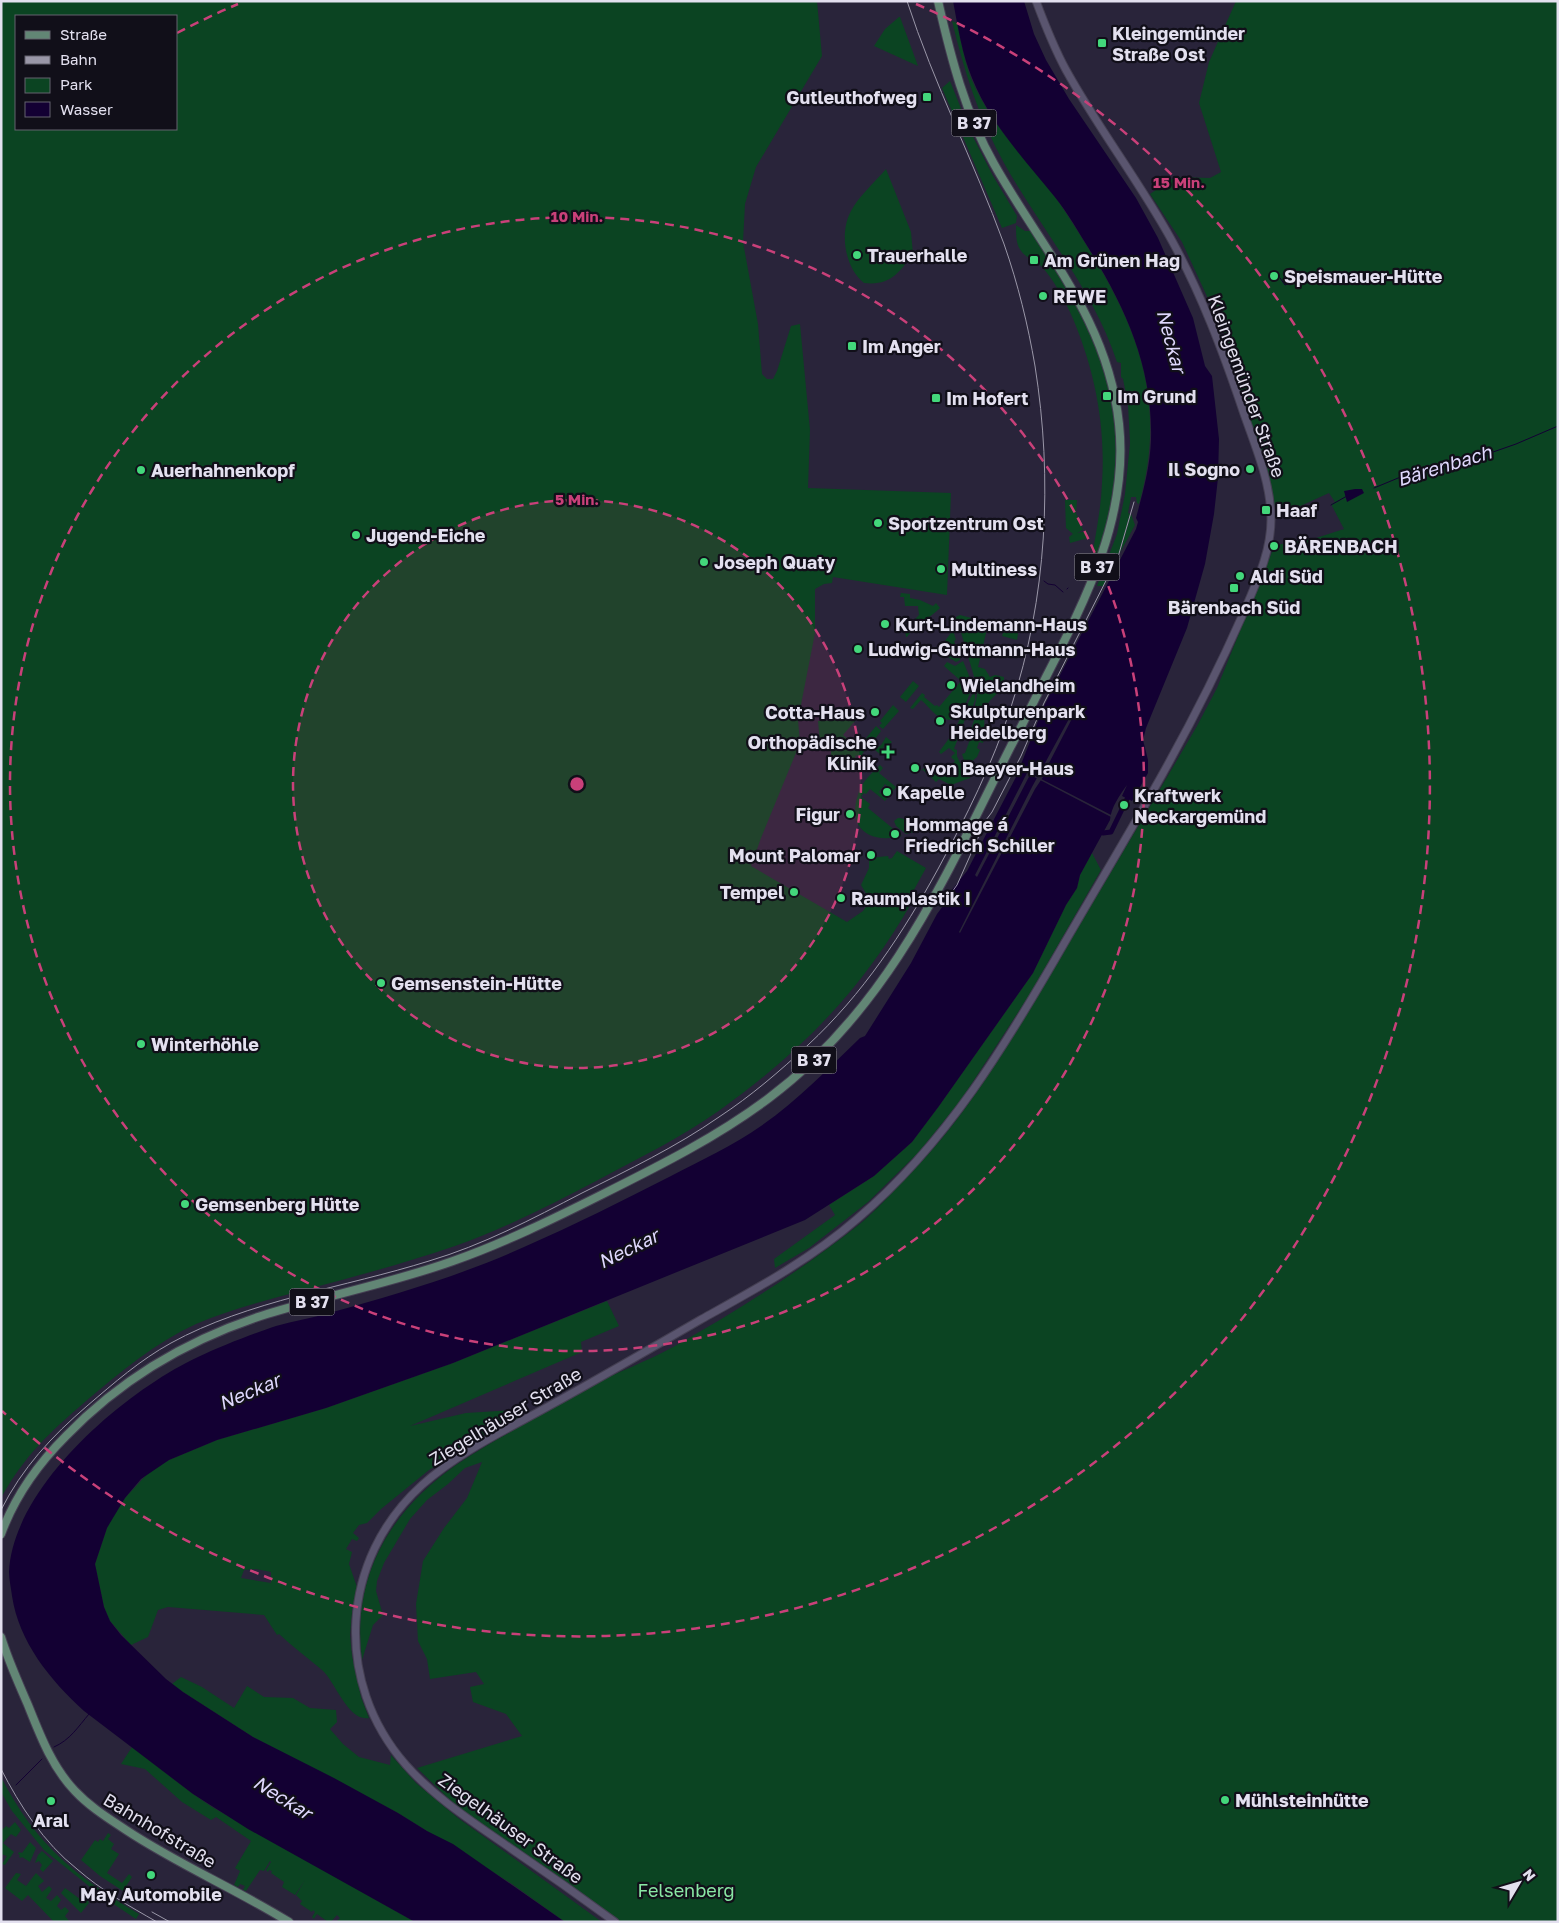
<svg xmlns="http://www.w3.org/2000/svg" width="1559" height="1923" viewBox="0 0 1559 1923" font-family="'Golos Text',sans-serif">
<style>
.green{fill:#0b4422;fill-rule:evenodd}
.water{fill:#130033;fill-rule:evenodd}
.pier{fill:#29243a}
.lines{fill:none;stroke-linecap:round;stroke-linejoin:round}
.stream{stroke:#130033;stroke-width:1}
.canal{stroke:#130033;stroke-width:5}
.secondary-casing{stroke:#443f52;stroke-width:9}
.primary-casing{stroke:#443f52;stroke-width:10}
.secondary{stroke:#5a556f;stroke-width:7}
.primary{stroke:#628675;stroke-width:8}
.rail{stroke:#9a97a8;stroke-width:1}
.ring{fill:none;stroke:#c94079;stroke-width:2.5;stroke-dasharray:9 6}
.poi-dot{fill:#43d77b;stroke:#110f19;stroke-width:2}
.labels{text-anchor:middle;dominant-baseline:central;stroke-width:4.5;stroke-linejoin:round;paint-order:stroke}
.shield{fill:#110f19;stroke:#a4a1af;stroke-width:1}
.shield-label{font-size:16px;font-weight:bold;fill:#e3e0ef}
.poi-label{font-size:18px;font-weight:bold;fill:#e3e0ef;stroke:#110f19;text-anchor:start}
.street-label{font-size:18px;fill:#e3e0ef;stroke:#110f19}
.park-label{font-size:18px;fill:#89e7a4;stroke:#110f19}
.water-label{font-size:19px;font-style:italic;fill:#dfd8fd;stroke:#110f19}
.centre{fill:#c94079;stroke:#110f19;stroke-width:2.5}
.ring-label{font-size:15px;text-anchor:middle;font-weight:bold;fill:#c94079;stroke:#110f19;stroke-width:4.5;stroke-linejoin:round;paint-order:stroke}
</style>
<rect width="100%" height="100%" fill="#29243a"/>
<g class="green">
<path d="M1,1h816l5,55 -66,111 -11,37 -2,38 15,82 4,50 5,5h6l4,-8 14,-45 9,-2 10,106 -2,58 143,5 -4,102 -114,-18 -1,6 -8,1 -9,5v44l-17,87 2,23 -39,95 -10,28 96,56 16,-11 5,-7 -1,-9 -6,-10 8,-17v-10l19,-2 1,3 3,-1 5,-7 29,17 -16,29 3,3c-50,89 -111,151 -193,210 -38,27 -81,48 -122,70 -46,24 -94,49 -143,66 -50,17 -101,31 -151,44 -36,10 -73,19 -108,34 -41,19 -76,48 -110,77 -37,32 -61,54 -85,97zM16,16h160v113h-160z"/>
<path d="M1236,1h322v1921h-941l-81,-52 -82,-66 -37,-36 105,-32 -16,-22 -33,-12 -3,-15 14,-3 -8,-12 -46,7 -3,-20 -9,-18 -2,-37 7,-43 21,-33 23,-30 15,-36 -17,6 -17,16 -21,16 -17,19 -26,44 -7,18 -1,10 7,24 -10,10 -11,35c-11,-83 28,-149 94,-195 23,-16 49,-30 74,-44 19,-10 37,-22 56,-33 29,-15 60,-26 89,-42 64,-36 128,-77 186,-123 18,-15 34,-34 51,-51 59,-61 102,-136 145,-209 47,-79 94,-158 140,-237l20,-38 57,-141 2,-2 40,-7 28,-9 -13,-25 4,-2 -6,-9 -33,15 -20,4 -5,-23 -34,-88 2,-35 -57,-124 -32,-48 25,-17 35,1 11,-6 -22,-69 10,-41z"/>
<polygon points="899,17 900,17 918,66 874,46 885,29"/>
<path d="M952,21l5,2c4,18 7,37 14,55 19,46 56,82 85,120 13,19 25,38 37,58 49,81 73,153 46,248l-2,-1 -1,-6h-5l-3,16 2,1 -10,36 -17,36h-6l20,-52 8,-40 5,-51 -2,-39 -5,-25 -2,-2v-14l-4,-1c-24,-73 -76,-133 -113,-199 -25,-45 -40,-92 -52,-142z"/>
<polygon points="950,81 970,131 993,176 1017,216 1016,223 1002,228 942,88"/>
<path d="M886,169l25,63 2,22c-14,19 -23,32 -49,29 -19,-15 -25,-50 -13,-72 7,-14 24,-29 35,-42z"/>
<path d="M1016,225l9,6h7c18,29 37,58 52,88 37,73 46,177 6,251 4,-29 11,-58 12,-87 4,-59 -8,-117 -32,-171 -7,-15 -17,-33 -28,-45 -4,-4 -8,-6 -13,-9 -13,-8 -13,-18 -13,-33z"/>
<polygon points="1065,500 1077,500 1076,513 1083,530 1077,533 1087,531 1088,538 1070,543 1069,537 1073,534 1066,528"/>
<polygon points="1131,514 1135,525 1120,553"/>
<path d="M901,593l9,1v4l10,2 13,6 3,-3 4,5c-9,9 -27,19 -33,29h-1l-2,-11 5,-1 10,-10 -1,-9h-13l-1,-9h-4z"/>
<path d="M960,615l57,15 1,4 -1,6 -15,-4 1,-3 -16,-4 -9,38 7,2 5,8 5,-2 9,2c1,16 -13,18 -18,30 -3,8 -1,17 -2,25h-3l-1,6h4l-1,5 -4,-1 -2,6 3,2 -3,7 -6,5 -7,-2 -2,-6 3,-1 7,-19 -2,-1 4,-13h-2l6,-30 -18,-61 6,-3 -3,-6 -6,2 -2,-2 1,-3z"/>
<polygon points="953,630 956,640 954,641 958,651 962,650 960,660 956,662 943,654 942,645"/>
<path d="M963,661l10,24 -1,3 -8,20 -10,11c-16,4 -22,-10 -33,-19l-8,9 -3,-1 12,-15 3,2 -1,2 11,9 2,-1 2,2 22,-26 -17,-15 3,-4 8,4z"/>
<polygon points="913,681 919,686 906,702 900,697"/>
<polygon points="975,689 975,700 968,720 965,719 954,749 957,750 957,756 960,763 973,768 970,778 951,785 939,779 936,782 923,770 921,771 925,767 933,773 939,765 946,771 955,761 951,757 955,753 949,748 941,754 939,752 953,733"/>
<polygon points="893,705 899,711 883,729 879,726 882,723 880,721"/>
<polygon points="859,712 861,714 843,735 860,749 863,745 866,748 860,758 858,755 855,756 856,759 842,769 831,768 831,751 823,751 823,744 820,743 818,721 836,720 836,715"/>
<polygon points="876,726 881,731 869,747 863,742"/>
<polygon points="886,737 892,742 888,746 885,745 883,748 885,750 881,755 875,750 881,745"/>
<path d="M880,765l3,3 -4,5 17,14 -3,4 -8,-7 -6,8 8,6 -2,3 -15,-12 -4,5 -2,-1 -3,4 9,7 -2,4 34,28c-36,9 -57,-11 -42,-47 4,-9 13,-17 20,-24z"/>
<path d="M898,818c6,-1 13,6 17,11l-1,3 -8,2 -10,-8 -2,-5z"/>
<polygon points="1092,853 1101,870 1030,994 961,1100 919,1152 868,1202 809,1248 775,1268 774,1259 835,1215 829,1205 874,1176 912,1142 939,1106 1033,973 1066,905 1077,888 1080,875"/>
<path d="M607,1301l12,25 -38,16 1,10 -172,74 56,-13 50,-3 2,8 -28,14 -61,38 -48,39 -14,14 -8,2 -6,8 6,5 -2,3 -5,-2 -6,10 6,3 -3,12 8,23 -5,26 -2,22 2,21 9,41 8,21c-21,4 -34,-37 -47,-48 -14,-12 -29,-23 -43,-36l-2,1 -13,-20 -96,-8 -10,3 -10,27 -17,8 -21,-24 -6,-14 -9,-43 12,-36 7,-15 11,-15 25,-27 19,-11 48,-20 109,-32 127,-45zM256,1569l15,3v11l-30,-5 3,-8z"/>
<polygon points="181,1677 202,1687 234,1708 247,1686 264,1697 293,1698 310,1708 336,1710 337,1722 330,1729 343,1744 359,1757 390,1765 391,1755 416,1783 458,1818 602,1922 565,1922 512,1884 398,1813 253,1737 183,1692 172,1684"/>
<polygon points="132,1747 193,1794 212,1807 415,1922 336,1922 340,1918 337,1915 331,1922 328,1922 317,1914 314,1919 312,1917 315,1912 313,1910 312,1912 300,1904 302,1901 296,1895 305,1880 295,1895 282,1887 284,1882 271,1873 272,1871 269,1870 268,1872 266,1870 271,1862 270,1861 264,1871 260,1870 246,1891 243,1890 245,1886 240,1884 238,1887 234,1885 240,1871 235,1868 251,1841 216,1817 211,1820 182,1802 145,1769 121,1764"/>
<path d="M1,1777c35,68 73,98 138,137l-3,5 -36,-24 -56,-45 -32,-39 -11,-19z"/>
<polygon points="15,1822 21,1830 16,1837 11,1834 3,1843 14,1852 5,1865 2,1864 7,1856 1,1854 1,1828 3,1829 6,1826 9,1828"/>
<polygon points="108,1833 111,1835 108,1839 114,1844 111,1849 119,1854 107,1873 122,1883 129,1874 132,1877 123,1891 100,1876 81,1860 95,1840 98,1842 100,1839 103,1841"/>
<polygon points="30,1842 36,1848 30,1862 22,1857 21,1858 19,1857 20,1855 18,1854 19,1852 22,1853"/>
<polygon points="42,1851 53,1861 43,1872 40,1869 42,1865 39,1861 35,1863 38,1855"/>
<polygon points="16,1873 21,1874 17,1880 26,1886 36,1873 44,1881 38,1886 42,1892 49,1886 52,1889 46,1898 51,1901 57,1895 61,1900 57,1906 61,1910 65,1907 69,1911 65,1916 70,1922 54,1922 28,1895 22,1901 5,1888"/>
<polygon points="65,1888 80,1899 83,1897 89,1900 88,1901 89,1903 81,1913 61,1893"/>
</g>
<g class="water">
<path d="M953,1h71l10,33 12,26 23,39 67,99 22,40 35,80 12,48 7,10 7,63 -1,39 -4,36 -9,50 -18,64 -41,100 -3,12 5,20v13l-16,28 -10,-5 5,-11c-7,10 -16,22 -17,35l-30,55 -3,13 -11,17 -33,68 -94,133 -27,36 -38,34 -69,44 -352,143 -127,45 -109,32 -48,20 -28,19 -16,19 -18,30 -12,36 9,43 6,14 11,14 45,44 17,13 70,45 81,41 64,35 29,18 26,13 112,78h-150l-167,-93 -55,-35 -109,-83c-34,-31 -65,-69 -72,-115 -1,-8 -3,-17 -3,-24 4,-86 116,-181 189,-215 23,-11 54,-23 78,-31 18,-5 36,-8 53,-13 66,-18 133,-38 195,-66 50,-22 98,-46 147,-71 29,-15 63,-31 90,-50 36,-25 67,-57 99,-88l5,-2 46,-73 26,-49 12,-16 -2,-2 20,-25 49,-94 28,-71 92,-177 2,-7 -2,-4c7,-26 14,-51 15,-78 2,-71 -24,-129 -60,-188 -12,-19 -23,-39 -37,-56 -30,-37 -64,-73 -82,-118 -10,-24 -14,-51 -19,-77zM1077,704l2,1 -32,62v4l-12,18 -75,144 -1,-1 73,-145zM1030,767l3,2 -56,108 -2,-2z"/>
<polygon points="1355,489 1362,489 1364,493 1347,502 1344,491"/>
</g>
<polygon class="pier" points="1018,767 1113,816 1113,818 1017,768"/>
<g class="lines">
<g class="stream">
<polyline points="1280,278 1285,285 1288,284"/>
<polyline points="1374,488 1403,476 1453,466 1516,444 1558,426"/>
<polyline points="1331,505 1347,496"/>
<polyline points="1044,581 1048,584 1055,585 1063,592"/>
<polyline points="1067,589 1068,588"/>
<path d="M54,1747c16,-7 24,-20 35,-33"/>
<polyline points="16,1785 42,1759"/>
</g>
<polyline class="canal" points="1103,833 1111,832 1127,799"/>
<defs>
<path id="secondary" d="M615,1922c-34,-25 -68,-49 -102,-72 -37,-26 -77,-51 -107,-85 -73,-83 -66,-206 16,-280 37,-33 84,-55 127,-79 51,-28 101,-57 151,-86 54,-30 110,-60 157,-101 90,-76 150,-176 208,-277 29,-50 59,-100 88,-151 33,-58 63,-116 90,-177 13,-31 28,-61 28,-95 0,-37 -16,-73 -28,-108 -20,-59 -42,-118 -72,-172 -32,-58 -73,-111 -105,-169 -12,-22 -21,-45 -30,-69"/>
<g id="primary">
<path d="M1,1534c14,-38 37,-70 65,-98 55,-57 125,-98 201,-122 61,-19 125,-31 186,-53 51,-18 100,-42 148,-66 58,-29 116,-58 168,-97 121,-91 176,-221 242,-352 12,-22 23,-45 34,-67 41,-80 84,-163 74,-255 -11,-105 -76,-173 -125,-260 -29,-51 -43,-106 -56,-163"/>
<path d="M1,1637c7,23 17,45 27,68 12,30 24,62 47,86 15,16 33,27 51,39 53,35 110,59 163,92"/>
</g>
</defs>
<use href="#secondary" class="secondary-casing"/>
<use href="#primary" class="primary-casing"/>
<use href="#secondary" class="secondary"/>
<use href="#primary" class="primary"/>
<g class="rail">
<polyline points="949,896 957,885 986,820 992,812 1021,756 1044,703 1118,557 1134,502"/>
<path d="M1,1510c21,-42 51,-74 86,-104 27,-23 53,-46 84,-63 76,-42 175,-56 258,-82 54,-16 103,-42 153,-68 46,-23 94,-46 137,-76 32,-21 61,-46 89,-72 55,-51 95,-112 130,-176 28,-52 55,-106 73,-162 36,-109 42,-228 24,-341 -7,-41 -17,-82 -31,-122 -30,-82 -70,-160 -97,-243"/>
<path d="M1,1769c19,37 43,74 76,100 24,21 52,37 80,53"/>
<polyline points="152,1912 170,1922"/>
</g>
</g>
<circle cx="577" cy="784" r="284" fill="#c94079" fill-opacity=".12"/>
<g class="ring">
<circle cx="577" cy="784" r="284"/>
<circle cx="577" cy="784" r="567"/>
<path d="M177 33A851 851 0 0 1 238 4M916 4A851 851 0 1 1 2 1411"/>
</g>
<g class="poi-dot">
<rect x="1097" y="38" width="10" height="10" rx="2.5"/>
<rect x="922" y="92" width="10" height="10" rx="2.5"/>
<circle cx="857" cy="255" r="5"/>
<rect x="1029" y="255" width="10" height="10" rx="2.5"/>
<circle cx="1274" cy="276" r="5"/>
<circle cx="1043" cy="296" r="5"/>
<rect x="847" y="341" width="10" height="10" rx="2.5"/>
<rect x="1102" y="391" width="10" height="10" rx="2.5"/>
<rect x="931" y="393" width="10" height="10" rx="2.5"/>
<circle cx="1250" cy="469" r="5"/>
<circle cx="141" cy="470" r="5"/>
<rect x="1261" y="505" width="10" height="10" rx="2.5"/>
<circle cx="878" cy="523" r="5"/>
<circle cx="356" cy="535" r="5"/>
<circle cx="1274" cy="546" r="5"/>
<circle cx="704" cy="562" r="5"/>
<circle cx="941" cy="569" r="5"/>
<circle cx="1240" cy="576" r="5"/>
<rect x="1229" y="583" width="10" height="10" rx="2.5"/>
<circle cx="885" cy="624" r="5"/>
<circle cx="858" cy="649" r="5"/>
<circle cx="951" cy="685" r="5"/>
<circle cx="875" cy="712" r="5"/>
<circle cx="940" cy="721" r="5"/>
<path d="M885.5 744.5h5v5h5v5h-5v5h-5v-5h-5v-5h5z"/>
<circle cx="915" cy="768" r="5"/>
<circle cx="887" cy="792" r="5"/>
<circle cx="1124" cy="805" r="5"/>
<circle cx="850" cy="814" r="5"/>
<circle cx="895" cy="834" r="5"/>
<circle cx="871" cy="855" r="5"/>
<circle cx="794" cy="892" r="5"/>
<circle cx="841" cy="898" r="5"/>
<circle cx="381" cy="983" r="5"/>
<circle cx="141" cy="1044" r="5"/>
<circle cx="185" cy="1204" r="5"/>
<circle cx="1225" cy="1800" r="5"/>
<circle cx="51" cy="1801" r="5"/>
<circle cx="151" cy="1875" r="5"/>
</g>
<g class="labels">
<g class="shield">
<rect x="951.5" y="109.5" width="45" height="27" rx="4"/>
<rect x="1074.5" y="553.5" width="45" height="27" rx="4"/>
<rect x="791.5" y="1046.5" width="45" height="27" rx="4"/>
<rect x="289.5" y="1288.5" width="45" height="27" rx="4"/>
</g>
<g class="shield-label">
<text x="974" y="123">B 37</text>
<text x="1097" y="567">B 37</text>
<text x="814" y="1060">B 37</text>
<text x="312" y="1302">B 37</text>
</g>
<g class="poi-label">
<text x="1112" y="33">Kleingemünder<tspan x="1112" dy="21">Straße Ost</tspan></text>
<text x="917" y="97" text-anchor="end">Gutleuthofweg</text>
<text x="867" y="255">Trauerhalle</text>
<text x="1044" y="260">Am Grünen Hag</text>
<text x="1284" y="276">Speismauer-Hütte</text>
<text x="1053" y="296">REWE</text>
<text x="862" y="346">Im Anger</text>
<text x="1117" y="396">Im Grund</text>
<text x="946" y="398">Im Hofert</text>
<text x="1240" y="469" text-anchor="end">Il Sogno</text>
<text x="151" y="470">Auerhahnenkopf</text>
<text x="1276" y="510">Haaf</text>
<text x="888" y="523">Sportzentrum Ost</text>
<text x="366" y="535">Jugend-Eiche</text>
<text x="1284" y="546">BÄRENBACH</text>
<text x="714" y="562">Joseph Quaty</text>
<text x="951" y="569">Multiness</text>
<text x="1250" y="576">Aldi Süd</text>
<text x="1234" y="607" text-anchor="middle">Bärenbach Süd</text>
<text x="895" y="624">Kurt-Lindemann-Haus</text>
<text x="868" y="649">Ludwig-Guttmann-Haus</text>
<text x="961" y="685">Wielandheim</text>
<text x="950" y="711">Skulpturenpark<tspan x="950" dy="21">Heidelberg</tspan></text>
<text x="865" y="712" text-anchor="end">Cotta-Haus</text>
<text x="877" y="742" text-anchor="end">Orthopädische<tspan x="877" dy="21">Klinik</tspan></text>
<text x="925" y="768">von Baeyer-Haus</text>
<text x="897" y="792">Kapelle</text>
<text x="1134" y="795">Kraftwerk<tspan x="1134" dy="21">Neckargemünd</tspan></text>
<text x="840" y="814" text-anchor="end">Figur</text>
<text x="905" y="824">Hommage á<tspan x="905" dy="21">Friedrich Schiller</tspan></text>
<text x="861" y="855" text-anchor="end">Mount Palomar</text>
<text x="784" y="892" text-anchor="end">Tempel</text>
<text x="851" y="898">Raumplastik I</text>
<text x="391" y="983">Gemsenstein-Hütte</text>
<text x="151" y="1044">Winterhöhle</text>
<text x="195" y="1204">Gemsenberg Hütte</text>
<text x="1235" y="1800">Mühlsteinhütte</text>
<text x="51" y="1820" text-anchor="middle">Aral</text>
<text x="151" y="1894" text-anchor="middle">May Automobile</text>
</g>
<g class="street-label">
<text transform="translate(1247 386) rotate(70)">Kleingemünder Straße</text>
<text transform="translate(505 1416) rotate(-31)">Ziegelhäuser Straße</text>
<text transform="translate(511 1828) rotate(36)">Ziegelhäuser Straße</text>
<text transform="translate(160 1830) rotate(31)">Bahnhofstraße</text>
</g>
<g class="park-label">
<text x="686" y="1890">Felsenberg</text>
</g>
<g class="water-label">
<text transform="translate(1172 341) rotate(75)">Neckar</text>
<text transform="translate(1444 465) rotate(-17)">Bärenbach</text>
<text transform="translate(628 1248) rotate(-26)">Neckar</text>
<text transform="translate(249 1391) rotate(-23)">Neckar</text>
<text transform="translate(283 1797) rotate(32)">Neckar</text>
</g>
</g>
<circle cx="577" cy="784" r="8" class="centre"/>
<g class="ring-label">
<text x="1179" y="188">15 Min.</text>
<text x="577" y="222">10 Min.</text>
<text x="577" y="505">5 Min.</text>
</g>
<rect width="1559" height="1923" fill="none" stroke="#e3e0ef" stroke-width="5"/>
<rect x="15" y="15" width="162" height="115" fill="#110f19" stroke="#65636f"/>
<rect x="25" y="31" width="25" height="8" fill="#628675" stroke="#65636f"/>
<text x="60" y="40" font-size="15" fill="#e3e0ef">Straße</text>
<rect x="25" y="56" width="25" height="8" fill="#9a97a8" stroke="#65636f"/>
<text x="60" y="65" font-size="15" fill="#e3e0ef">Bahn</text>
<rect x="25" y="78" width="25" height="15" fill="#0b4422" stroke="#65636f"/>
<text x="60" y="90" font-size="15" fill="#e3e0ef">Park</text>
<rect x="25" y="102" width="25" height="15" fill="#130033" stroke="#65636f"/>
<text x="60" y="115" font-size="15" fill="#e3e0ef">Wasser</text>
<g transform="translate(1519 1883) rotate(52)" stroke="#110f19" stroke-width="4" paint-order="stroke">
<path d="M0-4L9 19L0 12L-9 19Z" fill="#e3e0ef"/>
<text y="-8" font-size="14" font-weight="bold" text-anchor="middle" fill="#e3e0ef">N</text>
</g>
</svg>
